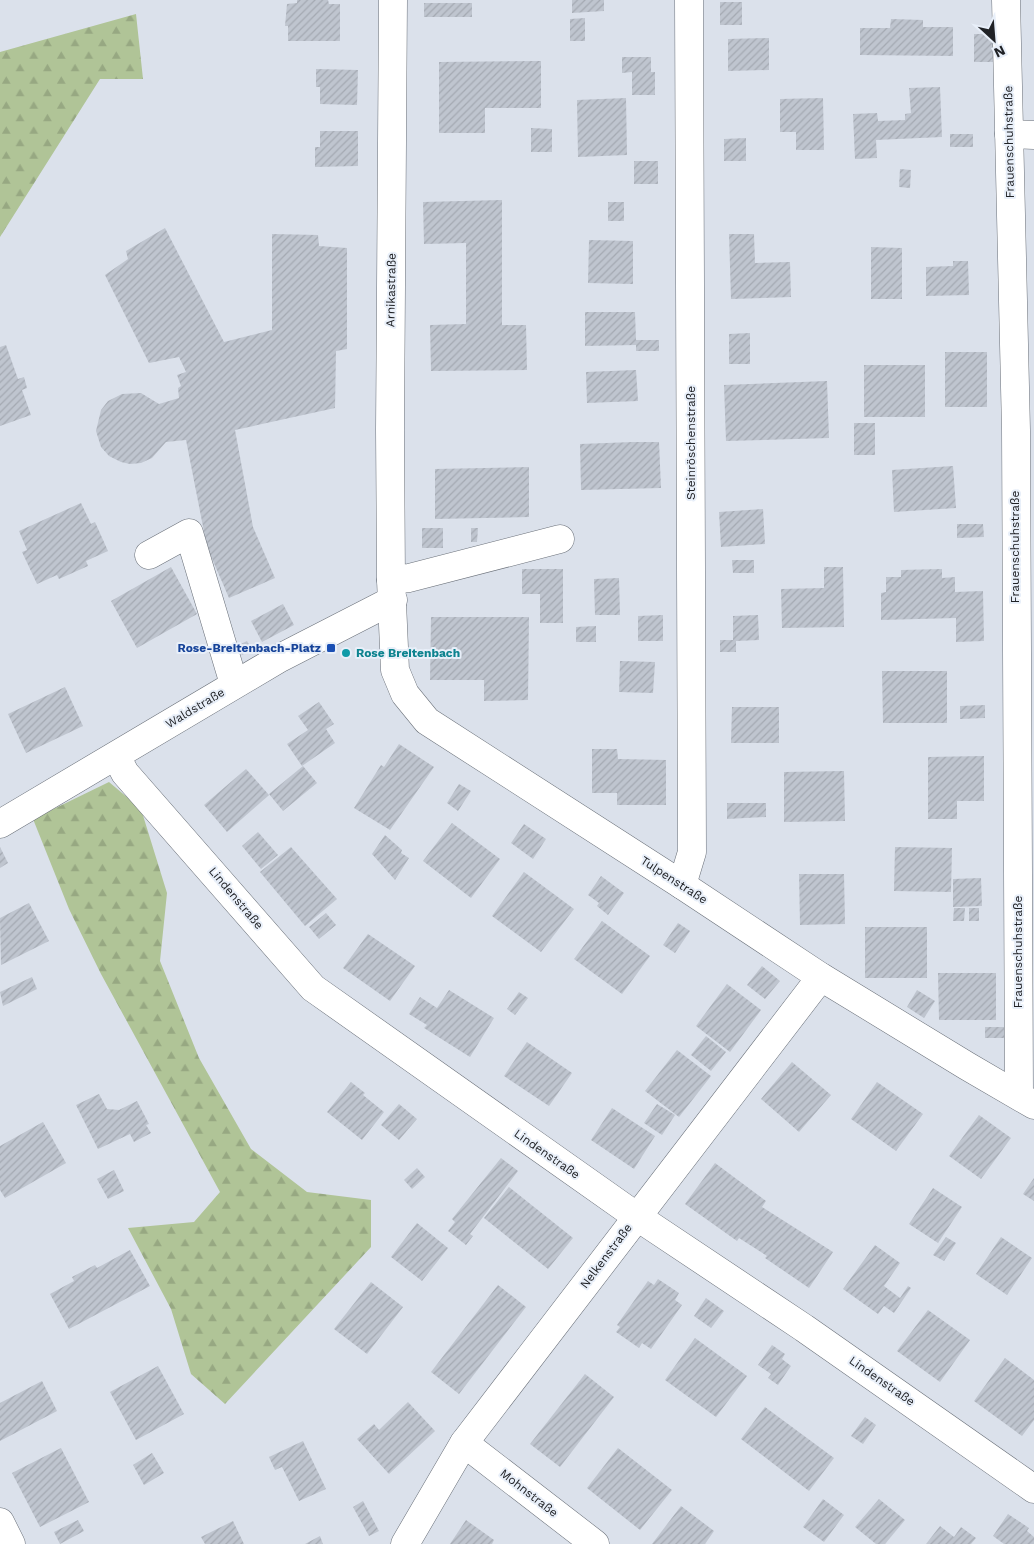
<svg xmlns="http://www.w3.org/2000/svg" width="1034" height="1544" viewBox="0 0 1034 1544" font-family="'Work Sans',sans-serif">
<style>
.forest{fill:url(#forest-firs)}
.building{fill:url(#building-hatch)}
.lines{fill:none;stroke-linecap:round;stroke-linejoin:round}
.minor-casing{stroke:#6a7079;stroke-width:29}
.minor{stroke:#fff;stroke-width:28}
.transit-dot{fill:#1a4fb4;stroke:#e8eff9;stroke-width:2}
.culture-dot{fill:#0f9aa8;stroke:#e8eff9;stroke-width:2}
.labels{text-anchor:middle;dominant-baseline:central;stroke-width:4;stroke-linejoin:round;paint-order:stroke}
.street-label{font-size:12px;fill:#202226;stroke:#e8eff9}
.transit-label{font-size:12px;font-weight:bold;fill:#164399;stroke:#e8eff9;text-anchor:end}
.culture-label{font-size:12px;font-weight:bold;fill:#0d838f;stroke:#e8eff9;text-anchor:start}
</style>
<defs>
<pattern id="forest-firs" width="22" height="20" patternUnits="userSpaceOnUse" patternTransform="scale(1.25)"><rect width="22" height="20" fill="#b0c497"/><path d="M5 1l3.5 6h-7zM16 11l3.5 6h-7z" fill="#97a882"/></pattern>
<pattern id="building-hatch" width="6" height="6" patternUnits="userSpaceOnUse" patternTransform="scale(1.25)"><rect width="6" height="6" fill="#bfc5cf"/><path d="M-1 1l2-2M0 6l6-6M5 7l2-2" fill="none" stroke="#a4a9b2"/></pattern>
</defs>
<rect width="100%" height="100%" fill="#dbe1eb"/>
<g class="forest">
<polygon points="136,14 143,79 100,79 0,237 0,52"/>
<polygon points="109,782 141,809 167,893 160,961 199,1058 251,1149 307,1192 371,1200 371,1247 225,1404 191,1374 171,1309 128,1228 194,1222 220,1192 101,974 69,909 33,819"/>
</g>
<g class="building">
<polygon points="297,0 328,0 329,4 340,4 340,41 288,41 288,26 285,26 287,4 297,3"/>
<polygon points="572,0 604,0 604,11 572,13"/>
<rect x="720" y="2" width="22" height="23"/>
<rect x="424" y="3" width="48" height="14"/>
<polygon points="585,18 585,41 570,41 570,19"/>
<polygon points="891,19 923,20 923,27 953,27 953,56 860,55 860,28 890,28"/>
<rect x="974" y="34" width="21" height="28"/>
<polygon points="769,38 769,70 728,71 728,39"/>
<polygon points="622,57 651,57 651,72 655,72 655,95 632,95 632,72 622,73"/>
<polygon points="541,61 541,108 485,108 485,133 439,133 439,62"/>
<polygon points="316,69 358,70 357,105 320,104 320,87 316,87"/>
<polygon points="940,87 942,137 876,140 877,158 855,159 853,114 877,113 878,121 905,120 905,114 911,113 909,88"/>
<polygon points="626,98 627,155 578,157 577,100"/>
<polygon points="823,98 824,150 796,150 796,132 780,132 780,99"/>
<polygon points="531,128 552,129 552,152 531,152"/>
<polygon points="320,131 358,131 358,166 315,167 315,147 320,147"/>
<rect x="950" y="134" width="23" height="13"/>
<polygon points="746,138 746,161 724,161 724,139"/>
<rect x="634" y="161" width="24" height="23"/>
<polygon points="900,169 911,170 910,188 899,187"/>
<polygon points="502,200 502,325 526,325 527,370 431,371 430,325 466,324 466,243 424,244 423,202"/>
<rect x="608" y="202" width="16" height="19"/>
<polygon points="165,228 224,342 272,330 272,234 318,235 319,246 347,248 347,349 336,351 335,408 235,430 253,527 275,578 229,598 207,547 186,440 166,442 152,458 141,463 130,464 121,462 109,456 101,447 96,431 101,410 108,401 122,394 141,393 159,404 179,398 178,388 181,386 177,375 186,372 179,357 149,363 105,275 128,259 126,251"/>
<polygon points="729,234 754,234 755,263 790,262 791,297 731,299"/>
<polygon points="589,240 633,241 633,284 588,283"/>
<polygon points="871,247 902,248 902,299 871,299"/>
<polygon points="953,261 968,261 969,295 926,296 926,267 953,266"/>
<polygon points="585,312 635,312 636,340 659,340 659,351 636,351 636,345 585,346"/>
<polygon points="750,333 750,364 729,364 729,334"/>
<polygon points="6,345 18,379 24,377 27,388 22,390 31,415 0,426 0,347"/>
<rect x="945" y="352" width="42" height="55"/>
<rect x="864" y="365" width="61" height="52"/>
<polygon points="636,370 638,401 587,403 586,372"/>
<polygon points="827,381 829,438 726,441 724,385"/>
<rect x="854" y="423" width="21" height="32"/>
<polygon points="633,442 659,442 661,488 581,490 580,444"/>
<polygon points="953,466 956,508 894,512 892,470"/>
<polygon points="529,467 529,517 435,519 435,469"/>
<polygon points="81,503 91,524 95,522 108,551 86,561 88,566 59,579 57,575 37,584 22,552 27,550 19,531"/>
<polygon points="763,509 765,544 721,547 719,512"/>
<polygon points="957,524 983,524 984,537 957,538"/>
<rect x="422" y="528" width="21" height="20"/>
<polygon points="471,528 478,528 477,542 471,542"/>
<polygon points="732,560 754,560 754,573 733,573"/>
<polygon points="171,567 197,614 137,648 111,601"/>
<polygon points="824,567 843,567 844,627 782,628 781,589 824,588"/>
<polygon points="522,569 563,569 563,623 540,623 540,594 522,594"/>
<polygon points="942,569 942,578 955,577 955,592 983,591 984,641 956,642 956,618 881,620 881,593 886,592 886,577 901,577 901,570"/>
<polygon points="619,578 620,615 595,615 594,579"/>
<polygon points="283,604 294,625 262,642 251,621"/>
<polygon points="663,615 663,641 638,641 638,616"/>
<polygon points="758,615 759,640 736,641 736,652 720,652 720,640 733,640 733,616"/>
<polygon points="431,617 529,617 528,700 484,701 484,680 430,680"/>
<polygon points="596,626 596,642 576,642 576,627"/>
<polygon points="247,641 252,650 242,655 237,646"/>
<polygon points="620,661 655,662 653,693 619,692"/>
<polygon points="882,671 947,671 947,723 883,723"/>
<polygon points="65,687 83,726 26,753 8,714"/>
<polygon points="319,702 334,724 326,729 335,743 302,766 287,744 308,730 298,716"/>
<polygon points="985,705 985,718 960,719 960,706"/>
<polygon points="732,707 779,707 779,743 731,743"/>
<polygon points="399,744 434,767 390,830 354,808 381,765 384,767"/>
<polygon points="592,749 617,749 618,759 666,760 666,805 617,805 617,793 592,793"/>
<polygon points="984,756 984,801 957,801 957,819 928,819 928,757"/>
<polygon points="303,766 317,783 283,811 269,794"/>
<polygon points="246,769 269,795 227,832 204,805"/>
<polygon points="844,771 845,821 784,822 784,772"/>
<polygon points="459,784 471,791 458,811 447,803"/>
<polygon points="727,803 766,803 766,817 727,819"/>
<polygon points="452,823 500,859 471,898 423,861"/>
<polygon points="524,824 546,839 533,859 511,843"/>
<polygon points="258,832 278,855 261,869 242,846"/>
<polygon points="385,835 402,850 401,853 409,858 395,880 372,854"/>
<polygon points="0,847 8,863 0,868"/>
<polygon points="291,847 337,899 305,926 260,872"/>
<polygon points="895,847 952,848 951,892 894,891"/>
<polygon points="524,872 574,909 541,952 492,916"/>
<polygon points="799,874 844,874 845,924 800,925"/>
<polygon points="601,876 624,893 608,915 597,906 599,903 588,895"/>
<polygon points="981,878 982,906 953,907 953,879"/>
<polygon points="29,903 49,941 1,965 0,918"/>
<polygon points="954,908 965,908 964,921 953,921"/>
<rect x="969" y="908" width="10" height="13"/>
<polygon points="326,913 336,925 319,939 309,927"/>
<polygon points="602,921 650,956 622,994 574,959"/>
<polygon points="678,923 690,931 675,953 663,945"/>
<rect x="865" y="927" width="62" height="51"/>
<polygon points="368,934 415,966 390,1001 343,968"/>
<polygon points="762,966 780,981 765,999 747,985"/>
<polygon points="938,973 996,973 996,1020 939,1020"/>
<polygon points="32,977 37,989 3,1006 0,992"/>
<polygon points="727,984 761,1010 730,1052 696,1026"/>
<polygon points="449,990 494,1018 470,1057 424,1028 427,1025 409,1014 420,997 437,1008"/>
<polygon points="917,990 935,1001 924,1018 907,1007"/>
<polygon points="519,992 528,998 515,1015 507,1009"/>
<rect x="985" y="1027" width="19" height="11"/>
<polygon points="706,1036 726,1052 711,1071 691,1055"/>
<polygon points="527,1042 572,1073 549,1106 504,1076"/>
<polygon points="677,1050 711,1076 679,1117 645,1091"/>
<polygon points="792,1062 831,1095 799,1132 761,1099"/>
<polygon points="351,1082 365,1093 363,1095 384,1112 362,1140 327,1112"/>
<polygon points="877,1082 923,1114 896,1151 851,1119"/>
<polygon points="99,1094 107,1109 119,1110 137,1101 149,1124 146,1125 151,1133 134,1142 130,1134 98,1149 76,1105"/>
<polygon points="399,1104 417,1119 399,1140 381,1125"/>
<polygon points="657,1104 675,1115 662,1135 644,1123"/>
<polygon points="612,1108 655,1136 634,1169 591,1140"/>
<polygon points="979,1115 1011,1138 981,1179 949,1156"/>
<polygon points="43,1122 66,1163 5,1198 0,1190 0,1146"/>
<polygon points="501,1158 518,1171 470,1234 473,1236 466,1245 448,1231 455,1222 452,1219"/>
<polygon points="715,1163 766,1201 762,1207 833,1252 809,1288 765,1258 767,1256 739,1238 737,1241 685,1204"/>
<polygon points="417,1168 425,1177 412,1189 404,1180"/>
<polygon points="114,1170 124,1191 108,1199 97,1179"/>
<polygon points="1034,1178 1034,1201 1023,1194"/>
<polygon points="509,1187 573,1238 548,1269 484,1218"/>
<polygon points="933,1188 962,1207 938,1243 909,1224"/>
<polygon points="417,1223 448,1248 422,1281 391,1257"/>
<polygon points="946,1237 956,1243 944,1261 933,1255"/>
<polygon points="1001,1237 1032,1258 1007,1295 976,1274"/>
<polygon points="875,1245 900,1263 884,1286 900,1298 908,1286 911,1288 894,1313 884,1306 878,1314 843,1289"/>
<polygon points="130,1250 150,1286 69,1329 50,1294 74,1281 72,1277 95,1265 97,1268"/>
<polygon points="658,1279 679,1293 675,1300 682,1305 651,1349 642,1343 639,1348 616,1332 620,1327 617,1325 648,1281 654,1285"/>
<polygon points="371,1282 403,1307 367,1354 334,1329"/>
<polygon points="498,1285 526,1307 459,1394 431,1372"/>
<polygon points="706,1298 724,1311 711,1328 694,1316"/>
<polygon points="928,1310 970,1340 940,1382 897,1351"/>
<polygon points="695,1338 747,1376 716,1417 665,1380"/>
<polygon points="772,1345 785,1354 782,1359 791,1366 778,1385 768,1378 771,1374 758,1365"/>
<polygon points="1005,1358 1034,1380 1034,1420 1022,1436 974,1401"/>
<polygon points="158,1366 184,1414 136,1440 110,1392"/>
<polygon points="585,1374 614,1397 560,1467 530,1444"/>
<polygon points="42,1381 57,1411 0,1441 0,1403"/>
<polygon points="408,1402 435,1431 389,1474 357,1439 374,1424 379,1430"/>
<polygon points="765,1407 834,1458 809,1491 741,1439"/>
<polygon points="865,1417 876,1425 863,1444 851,1436"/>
<polygon points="303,1441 326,1489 299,1501 282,1467 275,1470 269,1457"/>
<polygon points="61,1448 89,1502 40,1527 12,1473"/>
<polygon points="618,1448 672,1490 640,1530 587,1488"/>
<polygon points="152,1453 164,1473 144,1485 133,1465"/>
<polygon points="823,1499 844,1515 824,1542 803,1527"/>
<polygon points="879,1499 905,1520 885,1544 876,1544 855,1527"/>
<polygon points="363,1501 379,1531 369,1536 353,1507"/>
<polygon points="681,1506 714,1531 705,1544 652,1544"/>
<polygon points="1008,1514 1029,1528 1027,1531 1034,1537 1034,1544 1004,1544 993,1536"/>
<polygon points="78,1520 84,1531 60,1544 54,1532"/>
<polygon points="466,1520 494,1540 492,1544 450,1544"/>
<polygon points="233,1521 244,1544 205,1544 201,1537"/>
<polygon points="940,1526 954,1537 961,1527 976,1538 971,1544 926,1544"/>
<polygon points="320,1536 323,1544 305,1544"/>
</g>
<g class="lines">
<defs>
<g id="minor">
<polyline points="393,0 390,430 391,580 395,670 405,694 427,721 682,885 821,977 967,1066 1034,1105"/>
<polyline points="1006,0 1016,430 1019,1094"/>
<polyline points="1009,134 1034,135"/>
<polyline points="149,555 189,533 234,684"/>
<polyline points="391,580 409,578 560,539"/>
<polyline points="116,756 125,773 313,988 636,1216 804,1328 1034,1489"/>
<polyline points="0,824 280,658 393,600"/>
<polyline points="682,885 692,852 689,0"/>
<polyline points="464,1443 595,1544"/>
<polyline points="0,1522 11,1544"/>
<polyline points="405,1544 464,1443 821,977"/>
</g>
</defs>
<use href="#minor" class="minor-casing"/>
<use href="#minor" class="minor"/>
</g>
<rect class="transit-dot" x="326" y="643" width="10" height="10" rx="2.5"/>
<circle class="culture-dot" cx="346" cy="653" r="5"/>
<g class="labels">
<g class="street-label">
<text transform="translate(1009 142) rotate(-91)">Frauenschuhstraße</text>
<text transform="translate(391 290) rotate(-89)">Arnikastraße</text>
<text transform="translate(691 443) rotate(-90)">Steinröschenstraße</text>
<text transform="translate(1015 547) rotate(-90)">Frauenschuhstraße</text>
<text transform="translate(195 708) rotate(-31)">Waldstraße</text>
<text transform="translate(674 880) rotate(33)">Tulpenstraße</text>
<text transform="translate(236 898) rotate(50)">Lindenstraße</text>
<text transform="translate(1018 952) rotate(-90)">Frauenschuhstraße</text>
<text transform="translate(547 1154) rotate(35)">Lindenstraße</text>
<text transform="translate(606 1256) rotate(-53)">Nelkenstraße</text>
<text transform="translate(882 1381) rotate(35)">Lindenstraße</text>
<text transform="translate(529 1493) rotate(38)">Mohnstraße</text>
</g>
<g class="transit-label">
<text x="321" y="648">Rose-Breitenbach-Platz</text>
</g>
<g class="culture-label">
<text x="356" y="653">Rose Breitenbach</text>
</g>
</g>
<g transform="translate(994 40) rotate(154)" stroke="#e8eff9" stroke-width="4" paint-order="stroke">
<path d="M0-4L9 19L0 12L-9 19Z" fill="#202226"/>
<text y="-8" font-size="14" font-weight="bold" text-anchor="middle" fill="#202226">N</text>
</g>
</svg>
